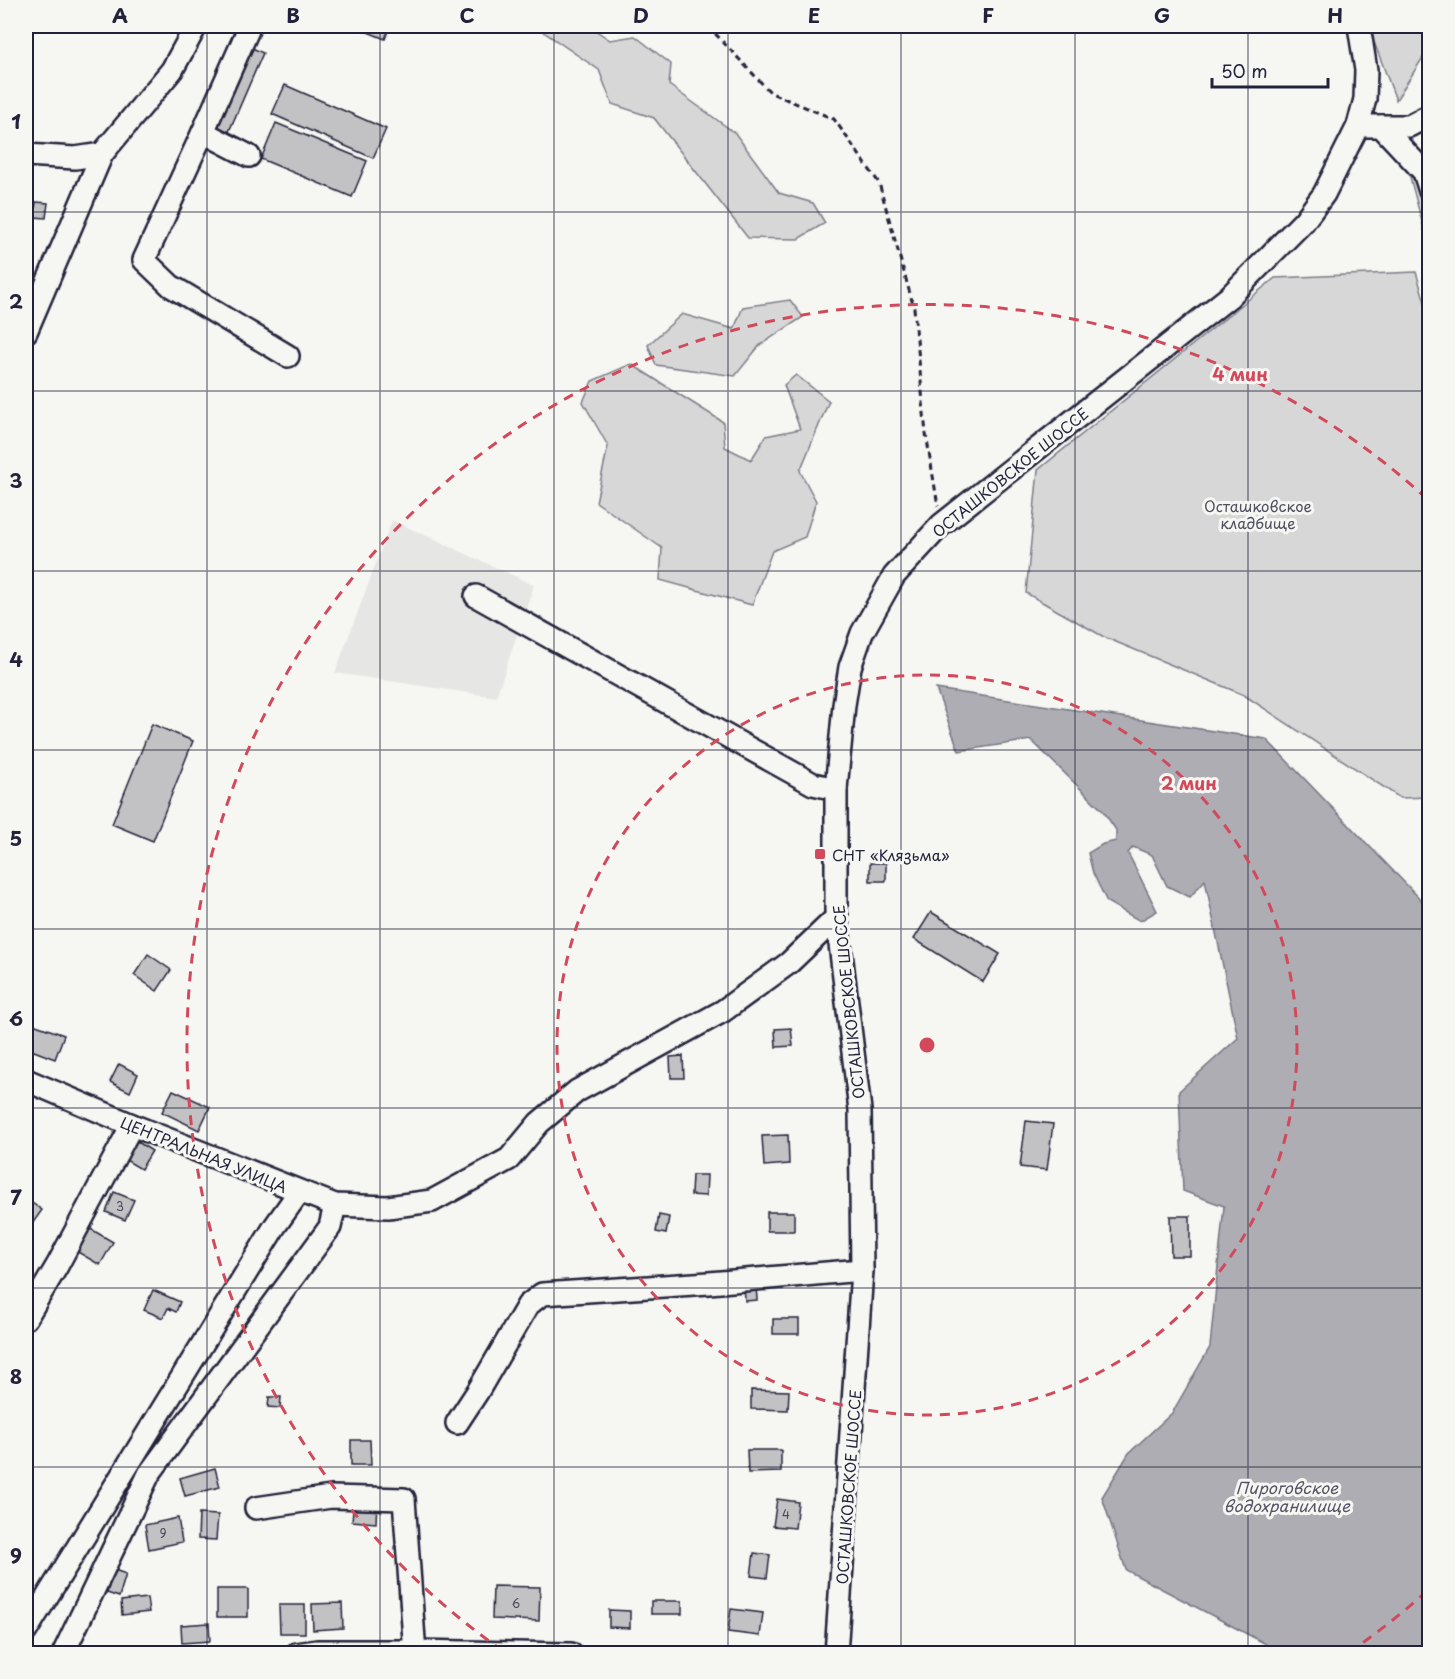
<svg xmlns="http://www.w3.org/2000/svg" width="1455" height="1679" viewBox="0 0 1455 1679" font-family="'Playpen Sans',sans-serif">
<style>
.built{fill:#e6e6e4}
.green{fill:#d7d7d7;stroke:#7c7c89;stroke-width:1.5}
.water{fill:#adadb3;stroke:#757583;stroke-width:1.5}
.building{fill:#c2c2c4;stroke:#22223b;stroke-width:1.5}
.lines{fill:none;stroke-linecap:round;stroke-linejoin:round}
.minor-casing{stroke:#22223b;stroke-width:26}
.path{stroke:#22223b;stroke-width:3;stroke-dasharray:6 4.5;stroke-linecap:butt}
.minor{stroke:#f6f6f2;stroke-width:21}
.grid{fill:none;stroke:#22223b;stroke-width:1.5;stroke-opacity:0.55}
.ring{fill:none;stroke:#d1495b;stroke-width:3;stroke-dasharray:10 8}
.poi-dot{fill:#d1495b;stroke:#f6f6f2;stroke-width:2}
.labels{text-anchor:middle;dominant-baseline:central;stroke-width:6;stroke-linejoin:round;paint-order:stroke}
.number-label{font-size:12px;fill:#4a4a5d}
.street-label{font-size:15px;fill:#22223b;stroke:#f6f6f2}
.park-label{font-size:15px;fill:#4f4f62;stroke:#f6f6f2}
.poi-label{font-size:15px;fill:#22223b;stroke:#f6f6f2;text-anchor:start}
.water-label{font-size:16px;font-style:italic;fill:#535365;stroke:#f6f6f2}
.centre{fill:#d1495b;stroke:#f6f6f2;stroke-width:3}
.ring-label{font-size:18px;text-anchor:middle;font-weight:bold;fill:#d1495b;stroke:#f6f6f2;stroke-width:6;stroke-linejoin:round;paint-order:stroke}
.neatline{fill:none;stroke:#22223b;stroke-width:2}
.grid-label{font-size:20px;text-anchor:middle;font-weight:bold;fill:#22223b}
</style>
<rect width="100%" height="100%" fill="#f6f6f2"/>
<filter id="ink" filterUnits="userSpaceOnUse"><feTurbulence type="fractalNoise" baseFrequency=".0167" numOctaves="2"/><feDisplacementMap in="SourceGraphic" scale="12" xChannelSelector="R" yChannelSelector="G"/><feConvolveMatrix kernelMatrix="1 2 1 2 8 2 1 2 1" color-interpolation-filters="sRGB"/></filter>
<g filter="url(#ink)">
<polygon class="built" points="392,520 534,585 496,697 335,673"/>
<g class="green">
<polygon points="535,26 589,26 610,40 635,36 671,64 669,85 735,133 779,193 813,203 825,223 798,239 748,238 654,118 612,104 599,70"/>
<polygon points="1368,26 1429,26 1429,48 1396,100"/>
<polygon points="1429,148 1429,248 1407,166"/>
<polygon points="1416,272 1430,319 1430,797 1400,798 1244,695 1104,637 1026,593 1038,470 1275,278"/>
<polygon points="790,300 803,317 760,345 735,376 656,365 648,345 682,314 734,329 743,307"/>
<polygon points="631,364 723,422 725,447 751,460 766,436 800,429 784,385 796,375 829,401 800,471 816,501 805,537 772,551 752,605 660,580 662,548 596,502 608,446 583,402 592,381"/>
</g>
<polygon class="water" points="936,689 1266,739 1429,908 1429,1653 1266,1653 1266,1644 1126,1570 1102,1497 1129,1453 1172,1413 1210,1347 1224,1206 1183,1191 1179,1091 1238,1038 1205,880 1190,897 1167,886 1152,855 1133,847 1128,853 1157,911 1140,921 1107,902 1093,873 1088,853 1103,844 1116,841 1116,830 1103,811 1031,740 959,751"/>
<g class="building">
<polygon points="353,26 390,26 385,39"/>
<polygon points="248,46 263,53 227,136 212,129"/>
<polygon points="285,85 386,129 373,158 272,114"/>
<polygon points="276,123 367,161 352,197 261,159"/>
<polygon points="36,202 48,203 46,218 34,217"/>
<polygon points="152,724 193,741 153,841 112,824"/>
<rect x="870" y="863" width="16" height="18"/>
<polygon points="931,912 1000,954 983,982 914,939"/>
<polygon points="148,954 171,970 157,991 134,975"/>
<polygon points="33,1024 64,1035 55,1059 26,1048"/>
<polygon points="791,1028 793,1046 776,1047 775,1029"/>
<polygon points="683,1056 684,1078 671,1078 670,1057"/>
<polygon points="119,1064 138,1074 130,1092 110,1082"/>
<polygon points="173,1090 210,1107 199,1130 162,1112"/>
<polygon points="1026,1121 1053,1124 1047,1170 1020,1167"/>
<polygon points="788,1135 789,1164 764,1166 762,1136"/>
<polygon points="135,1140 152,1151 141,1169 124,1159"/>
<polygon points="692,1175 707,1175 706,1196 691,1195"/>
<polygon points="114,1192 134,1200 125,1220 106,1212"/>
<polygon points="26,1199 42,1210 30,1227 26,1224"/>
<rect x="767" y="1212" width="27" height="19"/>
<polygon points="659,1215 669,1217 666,1234 656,1232"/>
<polygon points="1170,1216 1190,1216 1190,1256 1171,1256"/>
<polygon points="89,1228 113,1242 100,1265 76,1251"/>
<polygon points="756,1284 757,1300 745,1301 744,1285"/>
<polygon points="153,1290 180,1302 176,1312 168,1308 163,1318 144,1310"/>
<rect x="773" y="1319" width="26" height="15"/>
<polygon points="751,1390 789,1391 788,1410 751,1409"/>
<polygon points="269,1397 281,1397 280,1408 268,1407"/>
<polygon points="351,1440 370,1440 371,1465 351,1465"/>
<polygon points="747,1450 781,1450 781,1472 748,1473"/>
<polygon points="215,1468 220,1487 185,1496 180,1478"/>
<polygon points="777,1499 798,1502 795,1528 773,1526"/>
<polygon points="354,1500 377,1501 376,1523 352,1521"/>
<polygon points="199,1514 218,1515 216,1540 198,1539"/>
<polygon points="178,1518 182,1542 149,1549 145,1525"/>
<polygon points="754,1553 770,1555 767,1578 751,1576"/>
<polygon points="114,1570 126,1574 119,1597 107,1593"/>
<polygon points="493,1586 540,1587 539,1621 492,1619"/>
<rect x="217" y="1589" width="31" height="28"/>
<polygon points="147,1598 149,1612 122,1615 121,1601"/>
<rect x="651" y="1601" width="31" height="13"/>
<polygon points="342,1603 343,1628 313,1630 312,1604"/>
<polygon points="279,1605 305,1605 305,1633 280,1633"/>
<polygon points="731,1609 763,1613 760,1636 728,1632"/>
<polygon points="609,1610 630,1611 630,1628 609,1627"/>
<polygon points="209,1623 210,1641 182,1643 181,1625"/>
</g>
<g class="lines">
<defs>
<g id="minor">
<polyline points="247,26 248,30 203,132 249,156"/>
<polyline points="1358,126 1381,126 1424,172 1430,191"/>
<polyline points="1381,126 1409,126 1430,115"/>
<polyline points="203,132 144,260 171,286 288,356"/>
<polyline points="26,155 75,158 102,154"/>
<polyline points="26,332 102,154 172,70 196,26"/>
<polyline points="476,596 813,784 836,789"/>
<polyline points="26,1080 132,1125 335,1205 388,1207 432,1201 509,1159 539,1123 577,1091 723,1011 789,963 837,917"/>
<polyline points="26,1318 57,1266 132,1125"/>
<polyline points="457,1423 478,1391 528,1305 542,1294 709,1283 862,1270"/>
<polyline points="256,1508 331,1497 404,1499 415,1654"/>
<polyline points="26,1631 275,1226 299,1192"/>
<polyline points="63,1654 149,1474 330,1227 335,1205"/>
<polyline points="296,1654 317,1651 415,1651 571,1654"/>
<polyline points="836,1654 862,1270 860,1110 836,911 836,789 844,705 850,667 862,633 894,576 941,525 1229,297 1304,221 1324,194 1358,126 1365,99 1366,70 1359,26"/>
</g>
</defs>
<use href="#minor" class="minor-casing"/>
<polyline class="path" points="708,26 771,93 834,119 879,183 914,308 926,434 938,506"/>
<use href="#minor" class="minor"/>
</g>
</g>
<path class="grid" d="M207,26v1628M380,26v1628M554,26v1628M728,26v1628M901,26v1628M1075,26v1628M1248,26v1628M26,212h1404M26,391h1404M26,571h1404M26,750h1404M26,929h1404M26,1108h1404M26,1288h1404M26,1467h1404"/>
<g class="ring">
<circle cx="927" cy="1045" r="370"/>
<path d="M1427 1591A740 740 0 0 1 1351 1651M503 1651A740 740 0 1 1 1427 499"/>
</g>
<rect class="poi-dot" x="814" y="848" width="12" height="12" rx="3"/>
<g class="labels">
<g class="number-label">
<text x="120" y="1206">3</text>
<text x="786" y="1514">4</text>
<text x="163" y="1533">9</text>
<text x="516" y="1603">6</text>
</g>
<g class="street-label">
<text transform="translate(1010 472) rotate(-39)">ОСТАШКОВСКОЕ ШОССЕ</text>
<text transform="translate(848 1002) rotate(-96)">ОСТАШКОВСКОЕ ШОССЕ</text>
<text transform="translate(204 1154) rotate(22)">ЦЕНТРАЛЬНАЯ УЛИЦА</text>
<text transform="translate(848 1487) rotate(-86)">ОСТАШКОВСКОЕ ШОССЕ</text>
</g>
<g class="park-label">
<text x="1258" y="505">Осташковское<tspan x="1258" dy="17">кладбище</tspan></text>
</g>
<g class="poi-label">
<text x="832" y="854">СНТ «Клязьма»</text>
</g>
<g class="water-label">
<text x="1287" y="1487">Пироговское<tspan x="1287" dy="18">водохранилище</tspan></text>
</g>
</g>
<circle cx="927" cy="1045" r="9" class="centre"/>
<g class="ring-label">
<text x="1240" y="381">4 мин</text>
<text x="1189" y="790">2 мин</text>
</g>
<rect width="1455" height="1679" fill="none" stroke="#f6f6f2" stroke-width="66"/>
<path d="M1212 78v9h116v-9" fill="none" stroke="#22223b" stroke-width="3"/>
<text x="1221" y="78" font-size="18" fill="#22223b" stroke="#f6f6f2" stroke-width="4.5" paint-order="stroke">50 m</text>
<rect x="33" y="33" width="1389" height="1613" class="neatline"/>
<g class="grid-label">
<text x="120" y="23">A</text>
<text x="293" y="23">B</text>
<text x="467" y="23">C</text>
<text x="641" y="23">D</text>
<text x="814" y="23">E</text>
<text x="988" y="23">F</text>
<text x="1162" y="23">G</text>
<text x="1335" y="23">H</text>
<text x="16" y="129">1</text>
<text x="16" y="309">2</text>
<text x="16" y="488">3</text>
<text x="16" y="667">4</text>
<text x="16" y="846">5</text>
<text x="16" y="1026">6</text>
<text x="16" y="1205">7</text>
<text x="16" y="1384">8</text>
<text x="16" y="1563">9</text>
</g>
</svg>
